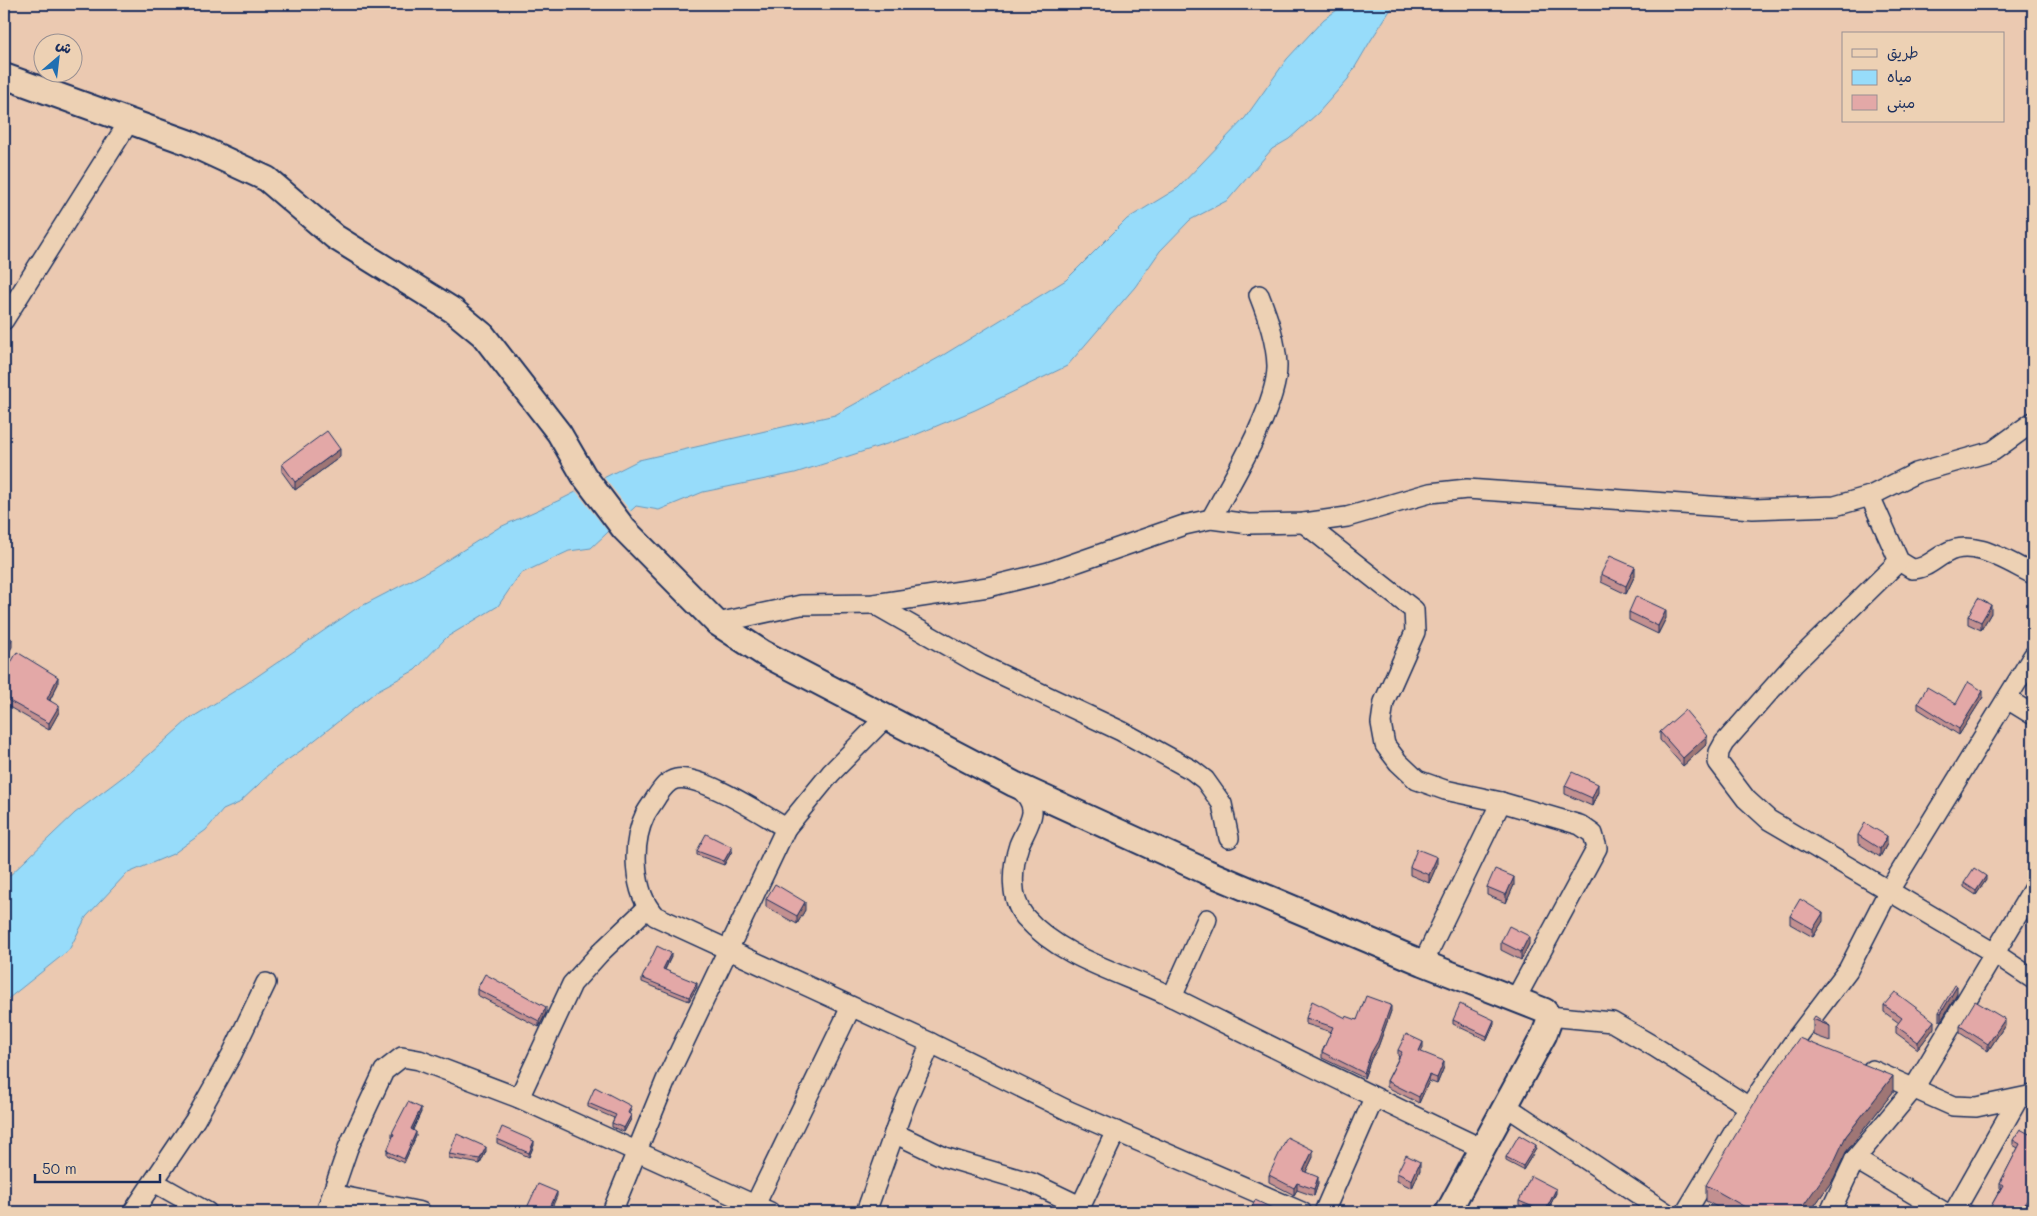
<svg xmlns="http://www.w3.org/2000/svg" width="2037" height="1216" viewBox="0 0 2037 1216" font-family="Mali,'Playpen Sans Arabic',sans-serif">
<style>
.water{fill:#97dcfa;stroke:#6597bc}
.pier{fill:#ebc9b1}
.lines{fill:none;stroke-linecap:round;stroke-linejoin:round}
.minor-casing{stroke:#1b2f5e;stroke-width:22}
.tertiary-casing{stroke:#1b2f5e;stroke-width:28}
.minor{stroke:#edd1b4;stroke-width:19}
.tertiary{stroke:#edd1b4;stroke-width:24}
.wall{fill:#c39090;stroke:#1b2f5e}
.shaded-wall{fill:#9f7675;stroke:#1b2f5e}
.building{fill:#e3a8a7;stroke:#1b2f5e}
</style>
<rect width="100%" height="100%" fill="#ebc9b1"/>
<filter id="ink" filterUnits="userSpaceOnUse"><feTurbulence type="fractalNoise" baseFrequency=".02" numOctaves="2"/><feDisplacementMap in="SourceGraphic" scale="10" xChannelSelector="R" yChannelSelector="G"/><feConvolveMatrix kernelMatrix="1 2 1 2 8 2 1 2 1" color-interpolation-filters="sRGB"/></filter>
<g filter="url(#ink)">
<polygon class="water" points="1346,4 1397,4 1391,9 1371,40 1348,79 1318,113 1289,139 1272,149 1228,200 1190,220 1160,251 1135,287 1067,366 975,410 915,435 795,473 703,492 659,510 636,506 591,548 569,551 520,574 498,606 447,637 415,670 378,690 306,747 276,768 239,803 223,810 206,830 173,854 126,874 86,917 69,950 4,1002 4,881 75,813 132,770 188,720 246,684 354,610 433,569 498,528 562,499 639,460 835,415 940,357 1066,280 1127,219 1178,188 1245,118 1287,59 1324,19"/>
<polygon class="pier" points="603,476 632,513 610,534 575,490"/>
<g class="lines">
<defs>
<g id="minor">
<polyline points="4,320 130,120"/>
<path d="M1870,496l29,65 13,8c14,0 22,-10 34,-16 27,-16 63,10 87,21"/>
<path d="M1211,519c20,-37 67,-113 66,-154 -1,-24 -9,-47 -18,-70"/>
<polyline points="1304,523 1414,610 1415,632 1384,702 1381,723 1385,745 1398,762 1417,780 1445,790 1501,802 1580,825 1593,834 1597,848 1516,998"/>
<polyline points="1899,561 1794,664 1724,743 1719,752 1718,762 1746,799 1769,820 1994,953 2033,979"/>
<polyline points="874,604 981,665 1121,731 1192,770 1205,780 1222,804 1229,838"/>
<polyline points="717,623 801,605 874,604 988,587 1049,572 1184,525 1211,519 1249,524 1304,523 1347,517 1430,493 1467,489 1753,509 1835,506 1870,496 1916,473 1993,451 2033,422"/>
<polyline points="2007,699 2033,715"/>
<path d="M1016,785c8,8 17,15 16,28 -1,10 -9,22 -13,32 -7,22 -10,53 6,72 38,43 99,56 149,81 102,51 205,102 309,151"/>
<path d="M786,828c-23,-13 -85,-54 -110,-49 -9,2 -14,10 -19,17 -4,7 -9,13 -12,19 -14,29 -12,78 10,101l276,127 138,68 233,101"/>
<polyline points="1423,963 1501,802"/>
<polyline points="1172,997 1207,919"/>
<polyline points="1549,1016 1612,1022 1655,1047 1749,1107"/>
<polyline points="1872,1070 1953,1106 1976,1107 2033,1095"/>
<polyline points="519,1098 572,984 600,953 647,908"/>
<polyline points="1506,1106 1665,1212"/>
<polyline points="894,1133 944,1157 1032,1183 1080,1206"/>
<polyline points="1855,1159 1944,1212"/>
<polyline points="154,1182 207,1212"/>
<polyline points="332,1194 421,1212"/>
<polyline points="755,1205 851,1007"/>
<polyline points="133,1212 195,1120 232,1054 266,983"/>
<polyline points="326,1212 348,1148 384,1071 402,1057 419,1060 519,1098 770,1212"/>
<polyline points="612,1212 666,1080 786,828 831,773 887,716"/>
<polyline points="866,1212 905,1103 931,1043"/>
<polyline points="1078,1212 1116,1131"/>
<polyline points="1324,1212 1374,1098"/>
<polyline points="1686,1212 1749,1107 1795,1040 1848,970 1888,892 2033,656"/>
<polyline points="1830,1212 1855,1159 1914,1088 2033,889"/>
<polyline points="1954,1212 2018,1099"/>
</g>
<polyline id="tertiary" points="4,76 187,142 267,179 335,237 454,311 483,335 559,433 584,476 624,529 717,623 763,653 1014,784 1207,872 1423,963 1545,1011 1550,1019 1544,1035 1448,1212"/>
</defs>
<use href="#minor" class="minor-casing"/>
<use href="#tertiary" class="tertiary-casing"/>
<use href="#minor" class="minor"/>
<use href="#tertiary" class="tertiary"/>
</g>
<g class="wall">
<polygon points="340,457 295,490 282,472 282,464"/>
<polygon points="1601,574 1635,575 1626,594 1601,582"/>
<polygon points="1629,612 1666,618 1658,634 1629,620"/>
<polygon points="1991,613 1981,630 1968,624 1968,616"/>
<polygon points="4,675 58,684 50,700 59,712 49,730 4,704"/>
<polygon points="1983,697 1959,735 1918,709 1918,703 1956,704"/>
<polygon points="1660,732 1707,744 1683,766 1660,740"/>
<polygon points="1565,786 1598,792 1592,806 1565,794"/>
<polygon points="1858,835 1887,844 1880,857 1858,843"/>
<polygon points="697,851 732,851 724,865 697,855"/>
<polygon points="1437,865 1429,883 1410,875 1410,867"/>
<polygon points="1986,880 1976,895 1964,887 1964,883"/>
<polygon points="1514,885 1506,903 1487,895 1487,887"/>
<polygon points="766,899 805,910 797,924 766,907"/>
<polygon points="1790,916 1823,921 1813,937 1790,924"/>
<polygon points="1501,942 1529,944 1521,960 1501,950"/>
<polygon points="671,957 665,970 697,987 689,1001 642,982 642,978"/>
<polygon points="477,989 546,1013 539,1027 477,995"/>
<polygon points="1957,994 1941,1021 1939,1020 1939,1012"/>
<polygon points="1884,1005 1934,1028 1918,1049 1896,1033 1896,1026 1899,1023 1884,1012"/>
<polygon points="1391,1011 1378,1047 1371,1059 1364,1078 1322,1058 1322,1052 1331,1032 1306,1024 1306,1018 1346,1018 1357,1020"/>
<polygon points="1813,1019 1830,1026 1830,1041 1813,1035"/>
<polygon points="1453,1020 1494,1024 1487,1040 1453,1024"/>
<polygon points="2005,1025 1988,1051 1960,1033 1960,1026"/>
<polygon points="1423,1048 1421,1052 1444,1067 1437,1084 1429,1081 1419,1103 1387,1087 1387,1081 1399,1057 1398,1056 1398,1050"/>
<polygon points="1893,1092 1846,1152 1834,1178 1810,1212 1726,1212 1706,1201 1706,1185"/>
<polygon points="588,1103 631,1110 629,1114 631,1119 624,1132 612,1127 612,1123 614,1118 588,1107"/>
<polygon points="421,1112 413,1130 416,1136 404,1163 387,1155 387,1151 393,1138 392,1137 392,1133"/>
<polygon points="2033,1136 2033,1195 2023,1212 1990,1208 2001,1188 2000,1188 2000,1183 2018,1148 2013,1145 2013,1140"/>
<polygon points="497,1139 534,1145 529,1157 497,1143"/>
<polygon points="1536,1149 1523,1170 1506,1161 1506,1157"/>
<polygon points="486,1151 480,1164 449,1158 449,1154"/>
<polygon points="1313,1157 1306,1172 1318,1184 1314,1196 1297,1190 1294,1195 1269,1182 1269,1175"/>
<polygon points="1420,1170 1412,1188 1397,1181 1397,1173"/>
<polygon points="1556,1193 1547,1212 1536,1212 1519,1205 1519,1201"/>
</g>
<g class="shaded-wall">
<polygon points="340,449 340,457 295,490 295,482"/>
<polygon points="1635,567 1635,575 1626,594 1626,586"/>
<polygon points="1991,605 1991,613 1981,630 1981,622"/>
<polygon points="1666,610 1666,618 1658,634 1658,626"/>
<polygon points="12,639 12,647 4,661 4,653"/>
<polygon points="58,677 58,684 47,705 47,699"/>
<polygon points="1983,691 1983,697 1959,735 1959,729"/>
<polygon points="59,706 59,712 49,730 49,723"/>
<polygon points="1707,736 1707,744 1683,766 1683,758"/>
<polygon points="1598,784 1598,792 1592,806 1592,798"/>
<polygon points="1887,836 1887,844 1880,857 1880,849"/>
<polygon points="732,847 732,851 724,865 724,861"/>
<polygon points="1437,857 1437,865 1429,883 1429,875"/>
<polygon points="1986,876 1986,880 1976,895 1976,891"/>
<polygon points="1514,877 1514,885 1506,903 1506,895"/>
<polygon points="805,902 805,910 797,924 797,916"/>
<polygon points="1823,913 1823,921 1813,937 1813,929"/>
<polygon points="1529,936 1529,944 1521,960 1521,952"/>
<polygon points="671,953 671,957 663,973 663,969"/>
<polygon points="697,983 697,987 689,1001 689,997"/>
<polygon points="1957,986 1957,994 1941,1021 1941,1013"/>
<polygon points="1391,1005 1391,1011 1378,1047 1371,1059 1364,1078 1364,1073 1371,1053"/>
<polygon points="546,1007 546,1013 539,1027 539,1021"/>
<polygon points="2005,1019 2005,1025 1988,1051 1988,1044"/>
<polygon points="1494,1020 1494,1024 1487,1040 1487,1036"/>
<polygon points="1934,1021 1934,1028 1918,1049 1918,1042"/>
<polygon points="1423,1042 1423,1048 1419,1056 1419,1051"/>
<polygon points="1444,1061 1444,1067 1437,1084 1437,1078"/>
<polygon points="1429,1075 1429,1081 1419,1103 1419,1097"/>
<polygon points="1893,1076 1893,1092 1846,1152 1834,1178 1810,1212 1799,1212 1846,1136"/>
<polygon points="421,1108 421,1112 411,1133 411,1129"/>
<polygon points="631,1115 631,1119 624,1132 624,1128"/>
<polygon points="416,1132 416,1136 404,1163 404,1159"/>
<polygon points="534,1141 534,1145 529,1157 529,1153"/>
<polygon points="1536,1145 1536,1149 1523,1170 1523,1166"/>
<polygon points="486,1147 486,1151 480,1164 480,1159"/>
<polygon points="1313,1150 1313,1157 1303,1178 1303,1171"/>
<polygon points="1420,1162 1420,1170 1412,1188 1412,1180"/>
<polygon points="1318,1177 1318,1184 1314,1196 1314,1189"/>
<polygon points="1297,1183 1297,1190 1294,1195 1294,1188"/>
<polygon points="1556,1189 1556,1193 1547,1212 1545,1212"/>
<polygon points="2033,1190 2033,1195 2023,1212 2020,1212"/>
<polygon points="557,1192 557,1196 550,1212 548,1212"/>
</g>
<g class="building">
<polygon points="327,431 340,449 295,482 282,464"/>
<polygon points="1610,556 1635,567 1626,586 1601,574"/>
<polygon points="1636,596 1666,610 1658,626 1629,612"/>
<polygon points="1978,598 1991,605 1981,622 1968,616"/>
<polygon points="4,634 12,639 4,653"/>
<polygon points="17,652 58,677 47,699 59,706 49,723 4,698 4,675"/>
<polygon points="1968,682 1983,691 1959,729 1918,703 1927,687 1956,704"/>
<polygon points="1685,710 1707,736 1683,758 1660,732"/>
<polygon points="1572,772 1598,784 1592,798 1565,786"/>
<polygon points="1865,823 1887,836 1880,849 1858,835"/>
<polygon points="706,834 732,847 724,861 697,851"/>
<polygon points="1417,849 1437,857 1429,875 1410,867"/>
<polygon points="1974,868 1986,876 1976,891 1964,883"/>
<polygon points="1495,869 1514,877 1506,895 1487,887"/>
<polygon points="775,884 805,902 797,916 766,899"/>
<polygon points="1800,899 1823,913 1813,929 1790,916"/>
<polygon points="1509,926 1529,936 1521,952 1501,942"/>
<polygon points="657,946 671,953 663,969 697,983 689,997 642,978"/>
<polygon points="485,974 546,1007 539,1021 477,989"/>
<polygon points="1955,985 1957,986 1941,1013 1939,1012"/>
<polygon points="1895,992 1934,1021 1918,1042 1896,1026 1902,1018 1884,1005"/>
<polygon points="1366,996 1391,1005 1378,1041 1371,1053 1364,1073 1322,1052 1333,1027 1306,1018 1312,1001 1346,1018 1346,1016 1357,1020"/>
<polygon points="1975,1001 2005,1019 1988,1044 1960,1026"/>
<polygon points="1460,1004 1494,1020 1487,1036 1453,1020"/>
<polygon points="1815,1016 1830,1026 1813,1019"/>
<polygon points="1406,1034 1423,1042 1419,1051 1444,1061 1437,1078 1429,1075 1419,1097 1387,1081 1402,1052 1398,1050"/>
<polygon points="1799,1038 1893,1076 1846,1136 1834,1162 1799,1212 1754,1212 1706,1185 1758,1097"/>
<polygon points="595,1087 631,1106 628,1113 631,1115 624,1128 612,1123 616,1115 588,1103"/>
<polygon points="408,1102 421,1108 411,1129 416,1132 404,1159 387,1151 394,1134 392,1133"/>
<polygon points="502,1127 534,1141 529,1153 497,1139"/>
<polygon points="2020,1129 2033,1136 2033,1190 2020,1212 1985,1212 1988,1207 1990,1208 2003,1185 2000,1183 2020,1144 2013,1140"/>
<polygon points="457,1134 486,1147 480,1159 449,1154"/>
<polygon points="1519,1135 1536,1145 1523,1166 1506,1157"/>
<polygon points="1287,1137 1313,1150 1303,1171 1318,1177 1314,1189 1297,1183 1294,1188 1269,1175"/>
<polygon points="1406,1155 1420,1162 1412,1180 1397,1173"/>
<polygon points="1531,1176 1556,1189 1545,1212 1519,1201"/>
<polygon points="538,1184 557,1192 548,1212 525,1212"/>
<polygon points="1255,1200 1272,1208 1270,1212 1250,1212"/>
<polygon points="1969,1204 1984,1212 1963,1212"/>
</g>
</g>
<rect width="2037" height="1216" fill="none" stroke="#edd1b4" stroke-width="20"/>
<rect x="10" y="10" width="2017" height="1196" fill="none" stroke="#1b2f5e" stroke-width="2" filter="url(#ink)"/>
<rect x="1842" y="32" width="162" height="90" fill="#edd1b4" stroke="#999092"/>
<rect x="1852" y="49" width="25" height="8" fill="#edd1b4" stroke="#999092"/>
<text x="1887" y="58" font-size="15" fill="#1b2f5e">طريق</text>
<rect x="1852" y="70" width="25" height="15" fill="#97dcfa" stroke="#999092"/>
<text x="1887" y="82" font-size="15" fill="#1b2f5e">مياه</text>
<rect x="1852" y="95" width="25" height="15" fill="#e3a8a7" stroke="#999092"/>
<text x="1887" y="108" font-size="15" fill="#1b2f5e">مبنى</text>
<g transform="translate(58 58) rotate(28)"><circle r="24" fill="#edd1b4" stroke="#999092"/>
<path d="M0-4L9 19L0 12L-9 19Z" fill="#1f6fb2"/>
<text y="-8" font-size="14" font-weight="bold" text-anchor="middle" fill="#1b2f5e">ش</text>
</g>
<path d="M35 1174v8h125v-8" fill="none" stroke="#1b2f5e" stroke-width="2.5"/>
<text x="42" y="1174" font-size="15" fill="#1b2f5e" stroke="#edd1b4" stroke-width="4" paint-order="stroke">50 m</text>
</svg>
